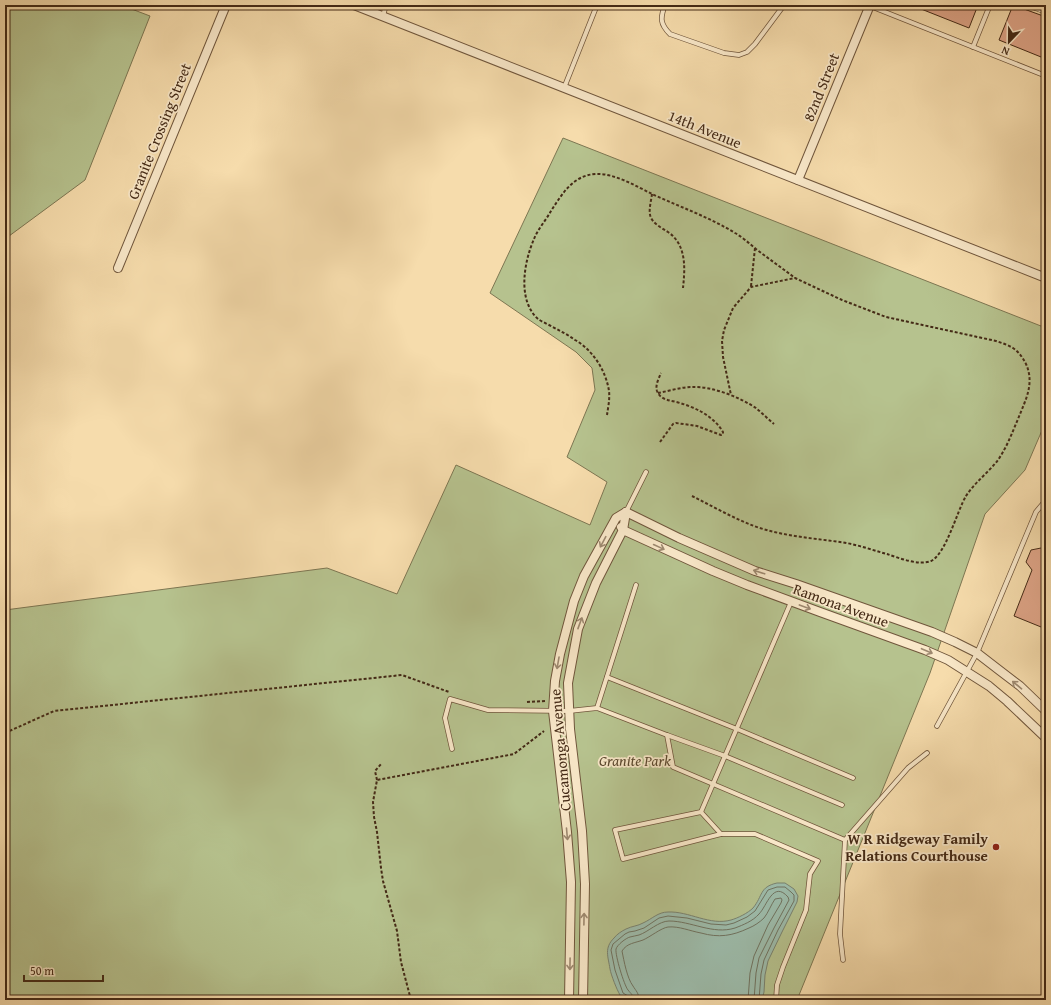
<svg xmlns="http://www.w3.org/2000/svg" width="1051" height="1005" viewBox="0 0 1051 1005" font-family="'Gentium Book Plus',serif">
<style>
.green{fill:#b6c28e;stroke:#7d7652}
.water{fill:#9dbcab;stroke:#79826f}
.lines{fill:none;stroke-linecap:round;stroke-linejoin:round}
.shore{stroke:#707360;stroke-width:1}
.building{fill:#dfa588;stroke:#442a16}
.service-casing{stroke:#70563c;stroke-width:5.5}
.minor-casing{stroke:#70563c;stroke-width:10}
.path{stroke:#442a16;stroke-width:2;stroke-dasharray:3 2;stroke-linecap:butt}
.service{stroke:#f9e8c9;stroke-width:4}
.minor{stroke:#f9e8c9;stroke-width:8}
.oneway{stroke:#9e8970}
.poi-dot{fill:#8f2418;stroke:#f9e8c9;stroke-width:1.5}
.labels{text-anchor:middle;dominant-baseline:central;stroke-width:3.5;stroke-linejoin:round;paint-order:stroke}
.street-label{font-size:15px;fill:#442a16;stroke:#f9e8c9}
.park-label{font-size:15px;font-style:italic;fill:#5b482e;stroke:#f9e8c9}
.poi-label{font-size:15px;font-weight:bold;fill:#442a16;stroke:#f9e8c9;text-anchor:end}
</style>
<rect width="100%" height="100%" fill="#f6dcac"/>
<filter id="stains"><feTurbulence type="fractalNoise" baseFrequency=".005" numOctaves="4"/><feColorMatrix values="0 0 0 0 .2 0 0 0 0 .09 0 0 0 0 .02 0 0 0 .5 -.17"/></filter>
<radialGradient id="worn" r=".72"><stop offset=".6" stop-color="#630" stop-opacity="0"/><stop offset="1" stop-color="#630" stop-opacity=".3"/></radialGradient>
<g class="green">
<polygon points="5,5 121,5 150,16 85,180 5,239"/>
<polygon points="563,138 1046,328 1046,421 1025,470 985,514 930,673 797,1000 5,1000 5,610 327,568 397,594 456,465 590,525 607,482 567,457 595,390 592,368 576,352 490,293"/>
</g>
<path class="water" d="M777,883h8l9,6 4,7 -1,6 -15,30 -14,29 -3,14 -1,17 -2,8h-135c-2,-1 -5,-3 -7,-5 -3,-5 -9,-20 -10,-26 -2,-13 -6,-21 4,-31 3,-4 8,-7 12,-9 6,-3 12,-3 17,-6 9,-4 15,-11 25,-11 21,-1 42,14 63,8 7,-2 17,-7 22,-12 10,-12 6,-21 24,-25z"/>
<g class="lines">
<g class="shore">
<polyline points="628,1000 628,996 623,993 615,970 611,950 613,944 625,934 629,932 635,931 644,928 659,918 668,916 687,918 711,924 726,925 734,923 747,917 755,911 768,890 777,887 785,887 791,892 794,895 794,901 778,930 764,960 761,974 759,1000"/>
<path d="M633,1000c0,-6 -2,-6 -5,-10 -4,-5 -13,-35 -12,-41 1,-4 10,-11 14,-12 3,-1 6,-1 9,-2 9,-3 20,-14 30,-14 22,0 44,14 66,7 8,-3 18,-7 24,-14 8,-8 14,-34 29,-17l1,3 -15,28 -15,30 -3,15 -2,27"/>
<path d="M639,1000c0,-7 -3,-9 -6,-14 -6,-8 -9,-25 -11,-35 5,-8 13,-8 21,-11 7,-3 18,-12 25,-13 11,-1 22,4 33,6 18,5 31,3 48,-5 5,-2 11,-6 15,-10 4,-5 7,-13 11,-19l6,-1 1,2 -1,3 -13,22 -14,31 -4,17 -2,27"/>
</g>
</g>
<g class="building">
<polygon points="911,5 978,5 969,28"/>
<polygon points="1013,5 1046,17 1046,59 999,40"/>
<polygon points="1046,547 1046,629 1014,616 1032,570 1026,562 1031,550"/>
</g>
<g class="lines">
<defs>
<g id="service">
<path d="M665,5c-5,13 -5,19 5,29l54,19 15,2 8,-3 8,-8 29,-39"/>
<polyline points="1027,5 1046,12"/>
<polyline points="870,6 1046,76"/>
<polyline points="383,16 386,5"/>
<polyline points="973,47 990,5"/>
<polyline points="564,88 597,5"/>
<polyline points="626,512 646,472"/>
<polyline points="607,677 737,729 853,778"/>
<polyline points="597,708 636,585"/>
<polyline points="937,726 977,653 1036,512 1046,500"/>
<polyline points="667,735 725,756 842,805"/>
<polyline points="452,749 445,718 450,699 488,710 569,711 597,708 667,735 673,767 845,840 840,934 843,960"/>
<polyline points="701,812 721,834"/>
<polyline points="845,840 908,768 927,753"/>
<polyline points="776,1000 777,985 783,967 806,910 810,874 818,861 755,834 721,834 623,859 615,830 701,812 791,602"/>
</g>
<g id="minor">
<polyline points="354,5 1046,278"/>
<polyline points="798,180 870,5"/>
<polyline points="118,268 226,5"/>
<polyline points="626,512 679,538 755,571 796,584 932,632 955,642 977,653 999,670 1020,686 1046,711"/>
<polyline points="621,527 623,530 713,571 747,585 820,612 925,650 948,660 989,686 1007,701 1046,738"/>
<polyline points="569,1000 571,882 567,832 553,711 555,681 560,654 574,601 584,576 616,518 626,512"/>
<polyline points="583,1000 585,884 582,831 570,729 568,683 578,629 596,583 623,530 626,512"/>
</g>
</defs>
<use href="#service" class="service-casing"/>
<use href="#minor" class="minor-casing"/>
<g class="path">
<path d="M652,194c-1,8 -4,17 -1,24 4,7 11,10 17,14 19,13 17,37 15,56"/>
<polyline points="751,286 755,248"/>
<path d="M658,393c11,-2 23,-6 34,-6 20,-1 47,10 64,21 6,5 12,11 18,16"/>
<path d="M607,415c1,-7 3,-16 2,-24 -3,-20 -16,-41 -34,-51 -8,-6 -17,-10 -26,-15 -4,-2 -8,-4 -11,-6 -21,-19 -14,-57 -4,-80 4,-10 12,-19 17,-28 11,-17 22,-36 45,-37 18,-1 40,12 56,20 28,13 57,23 83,39 7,4 14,10 21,16 13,10 26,19 39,29"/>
<path d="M660,442l13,-18 3,-1 21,3 24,9 2,-1v-2c-5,-9 -14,-16 -23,-21 -6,-3 -13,-6 -20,-8 -9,-3 -19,-2 -23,-12 -2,-6 2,-13 4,-18"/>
<path d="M692,496c20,10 41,22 62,30 28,10 57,12 86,16 16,2 32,8 47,12 12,4 32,12 44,7 15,-7 26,-50 35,-65 9,-14 23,-24 32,-36 9,-13 14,-27 20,-41 7,-18 17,-35 8,-55 -3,-6 -7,-12 -13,-16 -5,-3 -11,-5 -17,-7l-110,-24 -44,-17 -47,-22 -44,9 -18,21 -9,22 -2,11 1,16 8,38"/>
<polyline points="527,702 545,701"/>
<polyline points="5,733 54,711 402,675 449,692"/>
<polyline points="377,780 375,771 382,763"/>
<polyline points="411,1000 401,962 397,931 383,881 381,868 377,832 374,817 373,802 377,780 514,754 544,731"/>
</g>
<use href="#service" class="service"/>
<use href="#minor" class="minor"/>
</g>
<defs><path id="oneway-shaft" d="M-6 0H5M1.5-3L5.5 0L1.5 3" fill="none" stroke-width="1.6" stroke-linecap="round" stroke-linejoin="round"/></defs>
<g class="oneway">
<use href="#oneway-shaft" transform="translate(603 542) rotate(118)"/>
<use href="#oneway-shaft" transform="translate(659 547) rotate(25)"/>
<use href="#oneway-shaft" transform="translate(759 572) rotate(-162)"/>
<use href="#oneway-shaft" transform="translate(805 607) rotate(20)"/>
<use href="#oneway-shaft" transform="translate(580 623) rotate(-70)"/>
<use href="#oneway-shaft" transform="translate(927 651) rotate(23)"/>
<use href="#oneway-shaft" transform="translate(558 663) rotate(100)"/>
<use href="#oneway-shaft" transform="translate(1017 685) rotate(-140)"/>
<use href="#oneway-shaft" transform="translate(567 834) rotate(85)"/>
<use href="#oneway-shaft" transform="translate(584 919) rotate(-89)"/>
<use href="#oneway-shaft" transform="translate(570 964) rotate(91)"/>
</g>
<circle class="poi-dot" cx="996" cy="847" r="4"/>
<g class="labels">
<g class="street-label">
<text transform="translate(821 87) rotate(-68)">82nd Street</text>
<text transform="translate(705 129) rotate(22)">14th Avenue</text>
<text transform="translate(159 131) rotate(-68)">Granite Crossing Street</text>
<text transform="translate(841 605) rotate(20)">Ramona Avenue</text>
<text transform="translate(560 750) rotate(-95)">Cucamonga Avenue</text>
</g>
<g class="park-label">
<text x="635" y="760">Granite Park</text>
</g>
<g class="poi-label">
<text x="988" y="838">W R Ridgeway Family<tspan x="988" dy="17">Relations Courthouse</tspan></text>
</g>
</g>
<rect width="1051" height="1005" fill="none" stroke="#f6dcac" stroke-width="20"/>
<rect x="6" y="6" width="1039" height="993" fill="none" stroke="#442a16" stroke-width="2"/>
<rect x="10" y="10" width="1031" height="985" fill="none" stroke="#442a16"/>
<g transform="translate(1009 42) rotate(202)" stroke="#f9e8c9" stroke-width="3" paint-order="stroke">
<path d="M0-3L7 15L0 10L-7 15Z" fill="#442a16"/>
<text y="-6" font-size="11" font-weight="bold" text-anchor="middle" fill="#442a16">N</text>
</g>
<path d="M24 975v6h79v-6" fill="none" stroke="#442a16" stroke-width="2"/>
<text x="30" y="975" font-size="12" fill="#442a16" stroke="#f9e8c9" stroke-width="3" paint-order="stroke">50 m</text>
<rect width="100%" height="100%" filter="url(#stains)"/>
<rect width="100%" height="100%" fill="url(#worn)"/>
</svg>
